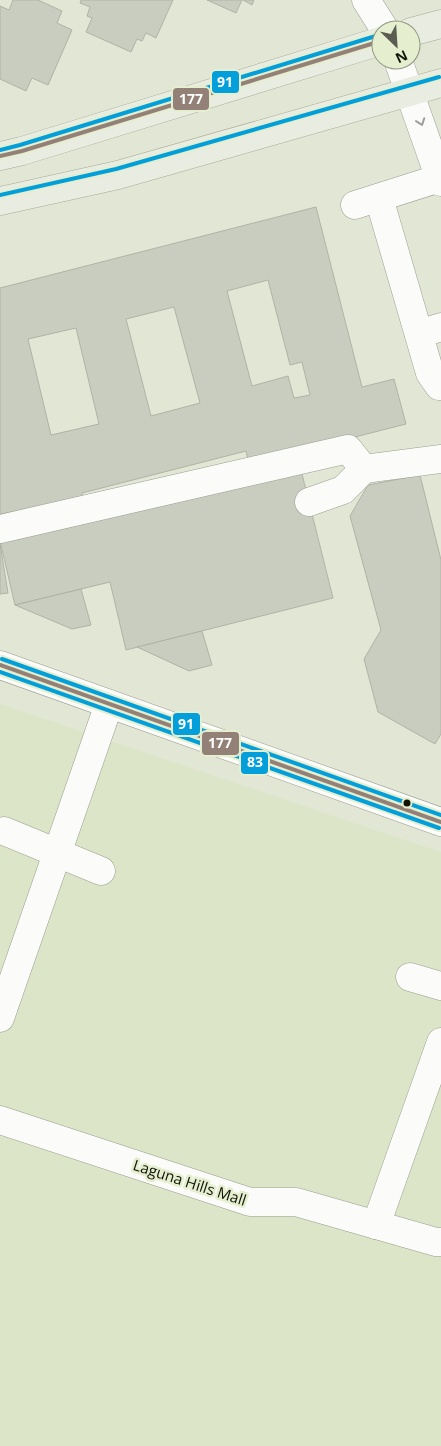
<svg xmlns="http://www.w3.org/2000/svg" width="441" height="1446" viewBox="0 0 441 1446" font-family="'Open Sans',sans-serif">
<style>
.built{fill:#dce5c7}
.building{fill:#c9cdbf;stroke:#afb3a5;fill-rule:evenodd}
.lines{fill:none;stroke-linecap:round;stroke-linejoin:round}
.minor-casing{stroke:#999d8f;stroke-width:29}
.major-casing{stroke:#a5aa93;stroke-width:29}
.minor{stroke:#fbfbf9;stroke-width:28}
.major{stroke:#e9ece0;stroke-width:28}
.bus-1-casing{stroke:#e5eece;stroke-width:8}
.bus-2-casing{stroke:#e5eece;stroke-width:8}
.bus-3-casing{stroke:#e5eece;stroke-width:8}
.bus-1{stroke:#938177;stroke-width:4}
.bus-2{stroke:#029fdb;stroke-width:4}
.bus-3{stroke:#029fdb;stroke-width:4}
.oneway{stroke:#9d9e99}
.bus-dot{fill:#101308;stroke:#e5eece;stroke-width:2}
.labels{text-anchor:middle;dominant-baseline:central;stroke-width:5;stroke-linejoin:round;paint-order:stroke}
.street-label{font-size:15px;fill:#101308;stroke:#e5eece}
.line-badge{stroke:#e5eece;stroke-width:2}
.badge-label{font-size:14px;text-anchor:middle;font-weight:bold;fill:#fff}
</style>
<rect width="100%" height="100%" fill="#e2e7d5"/>
<polygon class="built" points="0,704 441,852 441,1446 0,1446"/>
<g class="building">
<polygon points="13,0 38,0 62,11 57,23 72,30 48,85 32,78 26,91 0,79 0,6 9,10"/>
<polygon points="81,0 173,0 156,38 146,33 142,41 137,39 131,52 86,32 92,18 87,16 90,7 80,3"/>
<polygon points="207,0 242,0 236,13"/>
<polygon points="243,0 254,0 252,5"/>
<path d="M316,207l46,180 32,-8 12,45 -157,40 -3,-13 -164,42 3,12 -85,22v-239zM268,280l22,85 12,-3 8,33 -16,3 -6,-22 -36,10 -25,-95zM174,307l26,96 -49,13 -25,-97zM76,328l23,96 -48,11 -23,-96z"/>
<polygon points="300,466 333,598 126,650 110,582 15,605 0,541"/>
<polygon points="420,475 441,560 441,734 435,744 378,712 364,659 381,630 350,516 368,485"/>
<polygon points="0,544 8,593 0,594"/>
<polygon points="81,589 91,625 72,629 15,605"/>
<polygon points="202,631 212,665 189,671 137,647"/>
</g>
<g class="lines">
<defs>
<g id="minor">
<polyline points="366,0 385,30"/>
<polyline points="398,60 441,182"/>
<polyline points="379,198 430,373 439,386 441,386"/>
<polyline points="355,205 440,178"/>
<polyline points="419,334 441,327"/>
<polyline points="309,502 343,490 364,469 441,459"/>
<polyline points="0,529 348,449 364,469"/>
<polyline points="0,665 441,822"/>
<polyline points="4,831 101,871"/>
<polyline points="410,977 441,986"/>
<polyline points="0,1018 109,704"/>
<polyline points="0,1120 250,1202 296,1202 436,1242 441,1242"/>
<polyline points="376,1225 441,1042"/>
</g>
<g id="major">
<polyline points="411,32 441,24"/>
<polyline points="0,156 22,151 381,41"/>
<polyline points="0,201 118,175 441,83"/>
</g>
</defs>
<use href="#minor" class="minor-casing"/>
<use href="#major" class="major-casing"/>
<use href="#minor" class="minor"/>
<use href="#major" class="major"/>
<defs>
<g id="bus-1">
<polyline points="0,156 22,151 381,41"/>
<polyline points="0,665 441,822"/>
</g>
<polyline id="bus-2" points="0,672 439,828"/>
<g id="bus-3">
<polyline points="0,150 20,145 379,35"/>
<polyline points="0,195 116,169 439,77"/>
<polyline points="2,659 441,815"/>
</g>
</defs>
<use href="#bus-1" class="bus-1-casing"/>
<use href="#bus-2" class="bus-2-casing"/>
<use href="#bus-3" class="bus-3-casing"/>
<use href="#bus-1" class="bus-1"/>
<use href="#bus-2" class="bus-2"/>
<use href="#bus-3" class="bus-3"/>
</g>
<defs><path id="oneway-chevron" d="M-2-3.5L2.5 0L-2 3.5" fill="none" stroke-width="1.6" stroke-linecap="round" stroke-linejoin="round" transform="scale(1.25)"/></defs>
<use class="oneway" href="#oneway-chevron" transform="translate(421 122) rotate(70)"/>
<circle class="bus-dot" cx="407" cy="803" r="4.5"/>
<g class="labels">
<g class="street-label">
<text transform="translate(190 1182) rotate(18)">Laguna Hills Mall</text>
</g>
</g>
<g class="line-badge">
<rect x="211" y="70" width="29" height="24" rx="5" fill="#029fdb"/>
<rect x="172" y="87" width="38" height="24" rx="5" fill="#938177"/>
<rect x="172" y="712" width="29" height="24" rx="5" fill="#029fdb"/>
<rect x="201" y="731" width="39" height="25" rx="5" fill="#938177"/>
<rect x="240" y="751" width="29" height="24" rx="5" fill="#029fdb"/>
</g>
<g class="badge-label">
<text x="225" y="87">91</text>
<text x="191" y="104">177</text>
<text x="186" y="729">91</text>
<text x="220" y="748">177</text>
<text x="255" y="767">83</text>
</g>
<g transform="translate(396 45) rotate(155)"><circle r="24" fill="#e5eece" stroke="#90967f"/>
<path d="M0-4L9 19L0 12L-9 19Z" fill="#5a5d50"/>
<text y="-8" font-size="14" font-weight="bold" text-anchor="middle" fill="#101308">N</text>
</g>
</svg>
